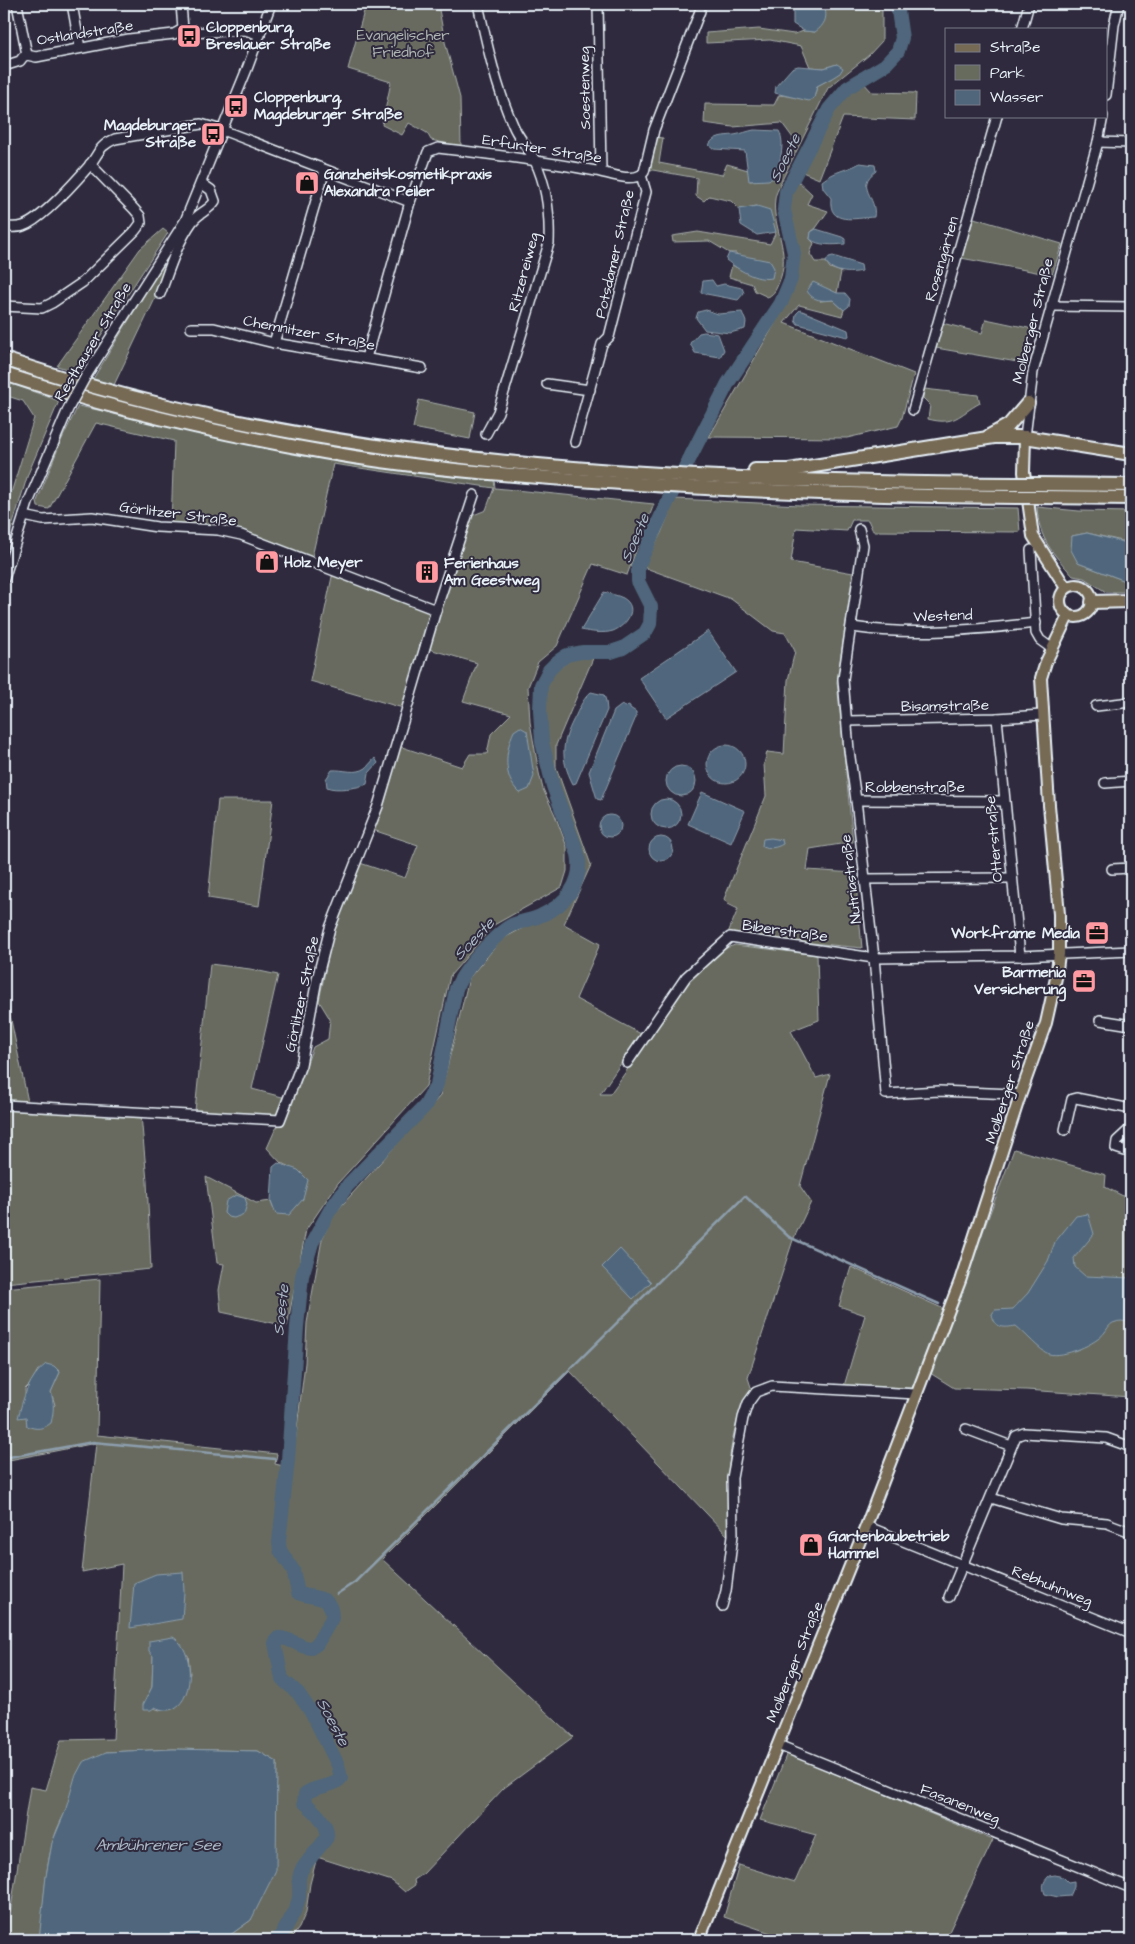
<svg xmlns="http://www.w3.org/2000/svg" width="1135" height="1944" viewBox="0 0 1135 1944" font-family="'Architects Daughter',sans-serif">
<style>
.green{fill:#676b5e;stroke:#a8aeab;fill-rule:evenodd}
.water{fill:#50667b;stroke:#8d9ead}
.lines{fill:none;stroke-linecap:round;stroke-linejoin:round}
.stream{stroke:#8d9ead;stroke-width:2.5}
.river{stroke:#50667b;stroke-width:14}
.minor-casing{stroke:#e8f1f8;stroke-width:12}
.major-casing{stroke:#e8f1f8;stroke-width:14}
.highway-casing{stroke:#e8f1f8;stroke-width:16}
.minor{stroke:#2f2a3d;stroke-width:9}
.major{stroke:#776a54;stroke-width:10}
.highway{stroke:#776a54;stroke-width:12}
.minor-bridge-casing{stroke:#e8f1f8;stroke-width:12;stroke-linecap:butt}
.highway-bridge-casing{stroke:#e8f1f8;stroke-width:16;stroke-linecap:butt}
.minor-bridge{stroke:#2f2a3d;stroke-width:9}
.highway-bridge{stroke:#776a54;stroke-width:12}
.labels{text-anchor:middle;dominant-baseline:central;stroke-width:4;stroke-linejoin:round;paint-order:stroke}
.poi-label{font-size:15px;font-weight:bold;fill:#e8f1f8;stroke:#2f2a3d;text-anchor:start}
.street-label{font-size:15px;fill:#e8f1f8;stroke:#2f2a3d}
.park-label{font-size:15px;fill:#aeb5b3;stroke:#2f2a3d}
.water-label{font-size:16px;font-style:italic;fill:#abb9c6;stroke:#2f2a3d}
</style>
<rect width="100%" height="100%" fill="#2f2a3d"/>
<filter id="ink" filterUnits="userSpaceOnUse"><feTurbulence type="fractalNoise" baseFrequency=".02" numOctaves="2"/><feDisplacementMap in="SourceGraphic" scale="10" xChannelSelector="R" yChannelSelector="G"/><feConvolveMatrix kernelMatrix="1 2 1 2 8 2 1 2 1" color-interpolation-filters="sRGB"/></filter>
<g filter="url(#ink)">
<g class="green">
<polygon points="366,4 438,4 445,42 460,98 461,147 431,140 427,133 409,123 402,135 382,125 391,82 348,69"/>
<path d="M823,4h57l2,6v31l-13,14 -41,33 -48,96c-1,5 -5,10 -5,15 -4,27 17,52 4,83 -3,7 -4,11 -11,15l-13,-6 -3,-7 -23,-7 3,-12 9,5 -5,-17h-7l-20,-12 -36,1 -1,-6 26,-4 72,12 6,-12 -19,-26 -18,3 -8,-8 -22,-5 -5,5 -8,-5 1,-18 -50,-9 8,-32 8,1 -4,25 63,12 5,-11 21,6 2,11 25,-3 4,-12 7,-7 7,-21 -11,-15 -49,4 -29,-4 1,-19 69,1 5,-10c13,1 22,5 35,3l3,-12 15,-8 5,-14 -13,4 -14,-1 -9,-21 -31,-6 -64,3v-10l53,-4 35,5 10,-3 11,1 11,-23z"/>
<path d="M862,81l10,11 44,1 -1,27 -72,-3 -24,62 -19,-8c16,-33 29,-72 62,-90z"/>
<polygon points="796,179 812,194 807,204 828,211 816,228 811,232 810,239 814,243 810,254 815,262 826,262 830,268 841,272 837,293 820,301 833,300 844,310 842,316 799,305 784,323 914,374 902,418 898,426 847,438 709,437 777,320 777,313 796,272 795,242 786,210 788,192"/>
<polygon points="974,218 1062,244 1052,275 961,258"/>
<polygon points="163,229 168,233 77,372 57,366 140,249"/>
<polygon points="178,239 163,282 114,385 93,379"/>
<polygon points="986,319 1033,329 1023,363 936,348 942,323 982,333"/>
<polygon points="4,381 59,401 28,474 6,547 4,546 4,516 34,418 23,401 4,395"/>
<path d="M924,389l54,6 2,8c-22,12 -25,23 -52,16l2,-14 -7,-7z"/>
<polygon points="419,400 475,412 470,439 413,428"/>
<polygon points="78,406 323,456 494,480 495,488 654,504 627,575 593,564 557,646 538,662 528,687 530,722 539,773 543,789 555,815 567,847 567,871 562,887 494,925 450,976 426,1086 338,1183 306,1230 287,1326 221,1312 219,1290 224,1264 217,1263 206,1177 256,1203 271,1201 276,1214 289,1166 281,1163 267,1148 275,1130 288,1113 313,1047 328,1039 330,1019 319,1001 333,932 360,863 405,878 418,845 373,830 399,746 462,767 470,754 487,754 491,734 511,714 463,701 477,663 429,649 471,516 486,510 494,488 333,464 312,557 241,531 171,525 174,441 96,423 49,509 38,507 37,501 61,441"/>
<polygon points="675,499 800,505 1018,508 1020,532 873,531 868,520 852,520 847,531 796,528 791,562 853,573 837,682 853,842 810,849 807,870 855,873 862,948 732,935 728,933 738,909 728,904 724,899 766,796 764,764 767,752 784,754 788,680 795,651 785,633 773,631 731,599 643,567 661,533"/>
<path d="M1037,507l42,4 52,1v31l-44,-10 -15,3 6,27 53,20v9h-25l-22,-14 -11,-2c-21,-24 -34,-36 -36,-69z"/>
<polygon points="333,572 431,612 403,708 310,681"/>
<path d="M594,656l-38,89v22l35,98 -27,59 36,20 -24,55 65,35 -41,60h10c15,-21 30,-42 44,-64 20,-27 46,-76 81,-85l82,10 2,65 -28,11 25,47 14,-4 -30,112 11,16 -18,38 -45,138 4,12c-27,37 -25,102 -24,146l-158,-165 -188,188 191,178 -69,51 -81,86 -9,6 1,5 -10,7 -13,-11 -75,-24 -7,27 -4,28 -7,16 -9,12h-67l28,-20 25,-109 1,-49 -19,-11 -85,-2 -67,3c-20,29 -45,58 -54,93 -8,31 -8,64 -13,95h-33l24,-153 16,3 15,-50 52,-1 9,-175 -40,8 14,-129 -92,18v-173l96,-9 -3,156 180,19 -2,10 17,4 13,-105 2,-40 15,-84 12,-25 106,-118 29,-118 33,-39 55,-29 19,-18 7,-30 -32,-95 -7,-31v-47l9,-16 18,-14zM38,1370l22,2 -9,20 4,13 -28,21 -2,-37 5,-5zM188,1655l2,19 -30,36 -17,-5 9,-18 1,-31z"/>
<polygon points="218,800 273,800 259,906 208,898"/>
<polygon points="210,964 250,969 278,975 252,1089 286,1098 280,1115 273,1117 195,1111"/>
<polygon points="5,991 28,1102 4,1101 4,992"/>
<polygon points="4,1107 141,1115 147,1181 151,1269 4,1283"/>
<polygon points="1014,1149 1106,1175 1105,1187 1131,1200 1131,1397 1026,1390 954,1388 930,1373"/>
<polygon points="851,1267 944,1309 913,1388 844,1386 865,1315 839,1306"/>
<polygon points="787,1753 993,1840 945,1940 791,1940 724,1917 739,1865 795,1882 816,1835 760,1820"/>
</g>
<g class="water">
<path d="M795,4h28c6,12 2,21 -8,28l-11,-1 -11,-7v-17z"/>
<polygon points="837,64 843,68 840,73 832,78 817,86 814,98 809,101 775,93 776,86 792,68 798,66 824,68"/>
<path d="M754,130l25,1c7,13 0,33 -4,47l-7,2 -19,1 -4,-30 -31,-2 -5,-4c5,-10 16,-9 25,-10 7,-1 14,-4 20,-5z"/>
<path d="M860,163l15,2 1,6c-22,16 2,26 -2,46 -19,1 -46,9 -43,-19l-8,-10 -1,-7c14,-11 24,-10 38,-18z"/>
<polygon points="757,206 770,210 776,232 757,235 741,225 739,209"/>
<path d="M816,229l26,8 3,2v5c-11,1 -27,2 -35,-5l1,-7z"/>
<path d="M729,253l41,8 4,7 -2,10c-16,3 -33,-8 -46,-18z"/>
<path d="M833,256l28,9 1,6c-12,3 -29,2 -36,-9l3,-5z"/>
<polygon points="712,280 716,286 724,284 742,288 744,293 738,300 701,293 703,281"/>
<path d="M813,282l24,11h8l5,6 -1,7 -5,4 -11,-10c-11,1 -20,1 -26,-9z"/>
<polygon points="706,310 718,314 742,312 746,322 745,329 730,333 705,330 696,318 698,312"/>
<polygon points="800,310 848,330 849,336 847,337 798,324 795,320 796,314"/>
<polygon points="704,332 718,334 724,350 720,357 695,353 690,343 699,333"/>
<polygon points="1087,533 1131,544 1131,583 1078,563 1071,550 1072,536"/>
<path d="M604,592c6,2 13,3 19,6 17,10 3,28 -10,33 -10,3 -22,1 -32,-1z"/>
<polygon points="708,631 736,672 666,718 639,678"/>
<path d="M591,692l13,3 2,6 1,9 -31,73 -3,1c-14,-27 -11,-43 3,-69 4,-9 8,-17 15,-23z"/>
<polygon points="622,705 626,707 628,705 630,706 630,708 636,712 636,717 601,800 597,799 589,772 614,711"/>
<path d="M520,727l7,4 7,45 -5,13 -9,4c-18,-15 -15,-43 -6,-62z"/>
<circle cx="726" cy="764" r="19"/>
<path d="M375,758l3,5 -9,10 -2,11c-8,4 -33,7 -40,3l-1,-8 6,-9c11,-1 24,5 34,-2 3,-3 6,-7 9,-10z"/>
<circle cx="681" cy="781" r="15"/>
<polygon points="702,792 745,811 731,843 688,824"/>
<circle cx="666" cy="814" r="15"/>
<circle cx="610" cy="826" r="11"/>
<circle cx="661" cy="849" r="12"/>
<path d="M771,838l11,2 1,4c-7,4 -13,5 -21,2l1,-7z"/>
<polygon points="278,1163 298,1170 308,1180 303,1199 289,1215 276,1214 271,1201 273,1167"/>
<polygon points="236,1195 245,1198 247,1204 244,1214 234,1218 228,1217 224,1213 226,1201"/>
<path d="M1088,1214l6,20 -20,24 1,9 10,9 46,2v44c-4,0 -11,-2 -15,0 -6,1 -8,6 -11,10 -8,12 -42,26 -56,22 -9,-3 -24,-21 -33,-28 -12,2 -21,3 -24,-12l3,-4 18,-1 15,-16 20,-32 7,-19 21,-26z"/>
<polygon points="620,1249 651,1282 633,1299 602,1267"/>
<path d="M46,1364l8,2 6,6 -9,20c3,11 3,19 0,31 -8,6 -14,7 -24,3l-1,-9 -8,1c5,-20 11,-41 28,-54z"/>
<polygon points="183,1572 184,1592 182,1619 130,1628 134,1583 156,1574"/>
<path d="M173,1637c28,16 19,89 -18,70l-4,3h-8v-5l9,-18 1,-31 -4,-5v-10z"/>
<polygon points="173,1749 258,1751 277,1762 276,1870 251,1920 223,1940 39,1940 46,1876 52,1843 65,1812 75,1777 83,1762 106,1752"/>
<path d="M1055,1875l8,2 5,5 6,-1v6l-4,9 -12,1 -13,-3c-3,-8 -2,-12 4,-18z"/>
</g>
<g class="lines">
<g class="stream">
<polyline points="4,1458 93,1442 275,1459"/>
<polyline points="337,1594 355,1582 745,1196 789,1237 939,1304"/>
</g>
<path class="river" d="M276,1940l5,-4c6,-11 16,-26 18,-39 1,-10 -2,-17 2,-26 4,-8 26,-32 26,-34 2,-14 -14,-27 -23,-35l1,-8c10,-9 28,-6 36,-16l-3,-13 -26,-52 -14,-20 -16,-14 -7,-36 3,-5c13,-1 21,10 33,10l6,-4 15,-26c0,-26 -19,-18 -34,-25l-5,-23 -13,-20 -1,-8 9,-82 9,-133 5,-51 10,-33 18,-33 18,-25 77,-79 12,-22 19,-95c7,-19 39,-55 56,-64 9,-4 21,-5 30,-10 24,-10 42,-34 36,-61l-25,-68 -11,-44 -2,-32 1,-25 8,-15 9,-9 9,-6 15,-3h29l12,-4 22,-15 5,-9 1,-17 -13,-26v-15l30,-65 60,-118 53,-80 10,-24 3,-26 -10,-43 2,-18 43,-83 18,-21 38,-23 13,-14 4,-13 -5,-34"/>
<defs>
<g id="minor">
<polyline points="17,4 27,55"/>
<polyline points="72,4 80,48"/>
<polyline points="181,4 183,29"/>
<path d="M478,4c9,41 18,83 35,121 5,13 16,23 22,36 12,25 15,55 14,82l-51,169 -12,22"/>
<polyline points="598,4 601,171"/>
<polyline points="1022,29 1029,4"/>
<polyline points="4,66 20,61 23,57 27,55 36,57 129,39 174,34 183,29 190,33 245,30 260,35"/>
<polyline points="1106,95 1114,25 1119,4"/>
<polyline points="1098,142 1131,143"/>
<polyline points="641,175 644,172 654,130 700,11"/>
<path d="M4,227c6,0 13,1 19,-1 18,-6 53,-45 66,-60 10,-12 9,-20 26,-27l86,-15 21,6 188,72"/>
<path d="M160,294c9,-24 17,-51 32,-72 7,-10 17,-11 23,-21l-4,-11 -10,-7"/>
<polyline points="4,306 42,308 52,303 83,282 135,231 141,223 140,216 134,209 90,164"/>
<polyline points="1051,306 1131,307"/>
<polyline points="191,328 214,328 274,343 422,368"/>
<polyline points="274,343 325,170"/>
<path d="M366,358l44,-156 18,-50 10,-4c53,6 105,13 158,23 13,2 32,11 45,4"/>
<polyline points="86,376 185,221 247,69 271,4"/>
<polyline points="547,384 590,390"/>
<polyline points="913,410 997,116"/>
<polyline points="1025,437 1033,372 1098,142 1103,116"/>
<polyline points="575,442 602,344 609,337 646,192 641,175"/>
<polyline points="24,516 43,520 92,517 157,527 218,530 241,535 436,610"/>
<polyline points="859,529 863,545 843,679 849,750 856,800 874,958 886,1094 939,1091 1014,1094 1020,1096"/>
<polyline points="1031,550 1036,633 1040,640 1051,648"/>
<polyline points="4,579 28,503 69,407"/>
<path d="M852,627c60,9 123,3 184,-4"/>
<polyline points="1096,706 1131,702"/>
<polyline points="997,718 1020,956"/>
<polyline points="847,721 997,718 1042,715"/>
<polyline points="1105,783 1131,781"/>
<polyline points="856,800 1004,801"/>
<polyline points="1112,869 1131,868"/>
<polyline points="864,879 1011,878"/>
<polyline points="1100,1020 1131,1025"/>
<polyline points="627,1063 686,977 730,937 874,958 1020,956 1131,951"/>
<polyline points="4,1105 280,1120 301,1065 317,979 330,928 378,806 436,610 474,495"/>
<polyline points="1131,1128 1117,1141 1116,1148 1125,1151 1129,1146 1131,1133"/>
<polyline points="1065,1130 1072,1099 1076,1098 1131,1109"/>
<polyline points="966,1429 1011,1446"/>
<polyline points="991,1498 1061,1519 1107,1523 1131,1532"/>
<polyline points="866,1526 1131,1633"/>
<polyline points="949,1597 1016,1436 1024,1433 1106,1438 1131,1447"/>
<polyline points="722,1606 726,1591 733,1535 732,1478 743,1418 748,1403 756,1392 772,1386 916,1394"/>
<polyline points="778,1745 1131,1888"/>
</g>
<g id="major">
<polyline points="1025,437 1024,472 1033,536 1066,588"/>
<circle cx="1076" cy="601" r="16"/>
<polyline points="699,1940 866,1526 960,1281 1020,1096 1046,1023 1056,978 1059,954 1059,914 1049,805 1041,678 1046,662 1068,616"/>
</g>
<g id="highway">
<path d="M4,359c324,110 672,122 1012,125"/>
<path d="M4,374c104,34 211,59 320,78 84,15 170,22 255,28 146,11 292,16 438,17"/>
<polyline points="989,436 1009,425 1028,403"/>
<polyline points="755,470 789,470 994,437 1025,437 1131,454"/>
<polyline points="1038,484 1131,485"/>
<polyline points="1038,497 1131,498"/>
<polyline points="1092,602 1131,601"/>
</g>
</defs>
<use href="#minor" class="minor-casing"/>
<use href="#major" class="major-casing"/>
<use href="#highway" class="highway-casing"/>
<use href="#minor" class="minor"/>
<use href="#major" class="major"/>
<use href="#highway" class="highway"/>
<defs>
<polyline id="minor-bridge" points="69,407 86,376"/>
<g id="highway-bridge">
<polyline points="1016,484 1038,484"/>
<polyline points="1017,497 1038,497"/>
</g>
</defs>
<use href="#minor-bridge" class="minor-bridge-casing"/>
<use href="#highway-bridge" class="highway-bridge-casing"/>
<use href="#minor-bridge" class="minor-bridge"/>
<use href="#highway-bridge" class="highway-bridge"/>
</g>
</g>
<defs>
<symbol id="bus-square" viewBox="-11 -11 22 22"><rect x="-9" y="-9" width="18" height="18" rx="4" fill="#ff9aa2" stroke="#2f2a3d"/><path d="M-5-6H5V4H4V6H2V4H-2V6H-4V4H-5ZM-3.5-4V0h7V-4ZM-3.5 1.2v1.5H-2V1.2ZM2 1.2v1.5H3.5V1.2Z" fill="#111"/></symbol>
<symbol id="shop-square" viewBox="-11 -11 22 22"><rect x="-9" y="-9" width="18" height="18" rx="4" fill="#ff9aa2" stroke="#2f2a3d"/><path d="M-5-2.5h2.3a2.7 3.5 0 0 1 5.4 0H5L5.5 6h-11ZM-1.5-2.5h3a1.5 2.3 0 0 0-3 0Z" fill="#111"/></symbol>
<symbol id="building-square" viewBox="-11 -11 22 22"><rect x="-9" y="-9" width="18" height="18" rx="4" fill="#ff9aa2" stroke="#2f2a3d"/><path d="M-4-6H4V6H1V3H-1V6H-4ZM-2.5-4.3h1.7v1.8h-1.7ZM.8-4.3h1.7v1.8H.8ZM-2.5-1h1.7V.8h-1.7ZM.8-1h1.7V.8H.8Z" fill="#111"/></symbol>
<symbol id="office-square" viewBox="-11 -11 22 22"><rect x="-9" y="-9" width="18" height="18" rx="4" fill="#ff9aa2" stroke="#2f2a3d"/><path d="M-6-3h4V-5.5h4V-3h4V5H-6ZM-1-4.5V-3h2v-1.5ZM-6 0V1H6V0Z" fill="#111"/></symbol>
</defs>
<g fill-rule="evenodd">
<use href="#bus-square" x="175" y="22" width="28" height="28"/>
<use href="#bus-square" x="222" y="92" width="28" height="28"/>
<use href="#bus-square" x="199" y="120" width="28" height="28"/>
<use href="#shop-square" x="293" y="169" width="28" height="28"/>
<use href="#shop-square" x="253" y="548" width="28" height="28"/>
<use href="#building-square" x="413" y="558" width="28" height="28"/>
<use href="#office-square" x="1083" y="919" width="28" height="28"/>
<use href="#office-square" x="1070" y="967" width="28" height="28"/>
<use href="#shop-square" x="797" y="1531" width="28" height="28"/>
</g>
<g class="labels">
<g class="poi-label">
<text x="206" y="27">Cloppenburg,<tspan x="206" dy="17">Breslauer Straße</tspan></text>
<text x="254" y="97">Cloppenburg,<tspan x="254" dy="17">Magdeburger Straße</tspan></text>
<text x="196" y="125" text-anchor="end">Magdeburger<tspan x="196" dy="17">Straße</tspan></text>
<text x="324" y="174">Ganzheitskosmetikpraxis<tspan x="324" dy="17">Alexandra Peiler</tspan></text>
<text x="284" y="562">Holz Meyer</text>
<text x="444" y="563">Ferienhaus<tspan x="444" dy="17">Am Geestweg</tspan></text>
<text x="1080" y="933" text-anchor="end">Workframe Media</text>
<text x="1066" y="972" text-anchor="end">Barmenia<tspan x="1066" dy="17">Versicherung</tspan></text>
<text x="828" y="1536">Gartenbaubetrieb<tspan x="828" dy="17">Hammel</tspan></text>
</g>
<g class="street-label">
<text transform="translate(85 33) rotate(-9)">Ostlandstraße</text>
<text transform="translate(585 88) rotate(-91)">Soestenweg</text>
<text transform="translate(542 149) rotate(9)">Erfurter Straße</text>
<text transform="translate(615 254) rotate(-77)">Potsdamer Straße</text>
<text transform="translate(942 259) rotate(-74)">Rosengärten</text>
<text transform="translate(524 272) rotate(-75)">Ritzereiweg</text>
<text transform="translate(1033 321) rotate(-76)">Molberger Straße</text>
<text transform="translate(309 333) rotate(11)">Chemnitzer Straße</text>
<text transform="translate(93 342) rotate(-59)">Resthauser Straße</text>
<text transform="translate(178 514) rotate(7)">Görlitzer Straße</text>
<text transform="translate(943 616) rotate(-2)">Westend</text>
<text transform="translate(945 706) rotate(-1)">Bisamstraße</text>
<text x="915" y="787">Robbenstraße</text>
<text transform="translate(994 839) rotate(-95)">Otterstraße</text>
<text transform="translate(851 879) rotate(-97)">Nutriastraße</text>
<text transform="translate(785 931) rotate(8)">Biberstraße</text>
<text transform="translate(302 994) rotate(-78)">Görlitzer Straße</text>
<text transform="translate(1010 1082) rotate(-72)">Molberger Straße</text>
<text transform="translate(1052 1586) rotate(22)">Rebhuhnweg</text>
<text transform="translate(795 1662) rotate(-68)">Molberger Straße</text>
<text transform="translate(960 1804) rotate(22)">Fasanenweg</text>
</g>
<g class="park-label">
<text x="403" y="35">Evangelischer<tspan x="403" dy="17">Friedhof</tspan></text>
</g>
<g class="water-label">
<text transform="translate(785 158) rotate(-64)">Soeste</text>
<text transform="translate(635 538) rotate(-67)">Soeste</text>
<text transform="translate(474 939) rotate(-46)">Soeste</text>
<text transform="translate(281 1310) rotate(-84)">Soeste</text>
<text transform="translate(333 1722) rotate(62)">Soeste</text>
<text x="158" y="1845">Ambührener See</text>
</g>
</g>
<rect width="1135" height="1944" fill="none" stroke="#2f2a3d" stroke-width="20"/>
<rect x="10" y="10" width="1115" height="1924" fill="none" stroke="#e8f1f8" stroke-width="2" filter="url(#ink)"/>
<rect x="945" y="28" width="162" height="90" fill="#2f2a3d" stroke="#797a88"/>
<rect x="955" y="44" width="25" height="8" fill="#776a54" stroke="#797a88"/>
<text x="990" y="52" font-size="15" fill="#e8f1f8">Straße</text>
<rect x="955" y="65" width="25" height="15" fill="#676b5e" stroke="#797a88"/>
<text x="990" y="78" font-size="15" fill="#e8f1f8">Park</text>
<rect x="955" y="90" width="25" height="15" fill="#50667b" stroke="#797a88"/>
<text x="990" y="102" font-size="15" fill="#e8f1f8">Wasser</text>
</svg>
